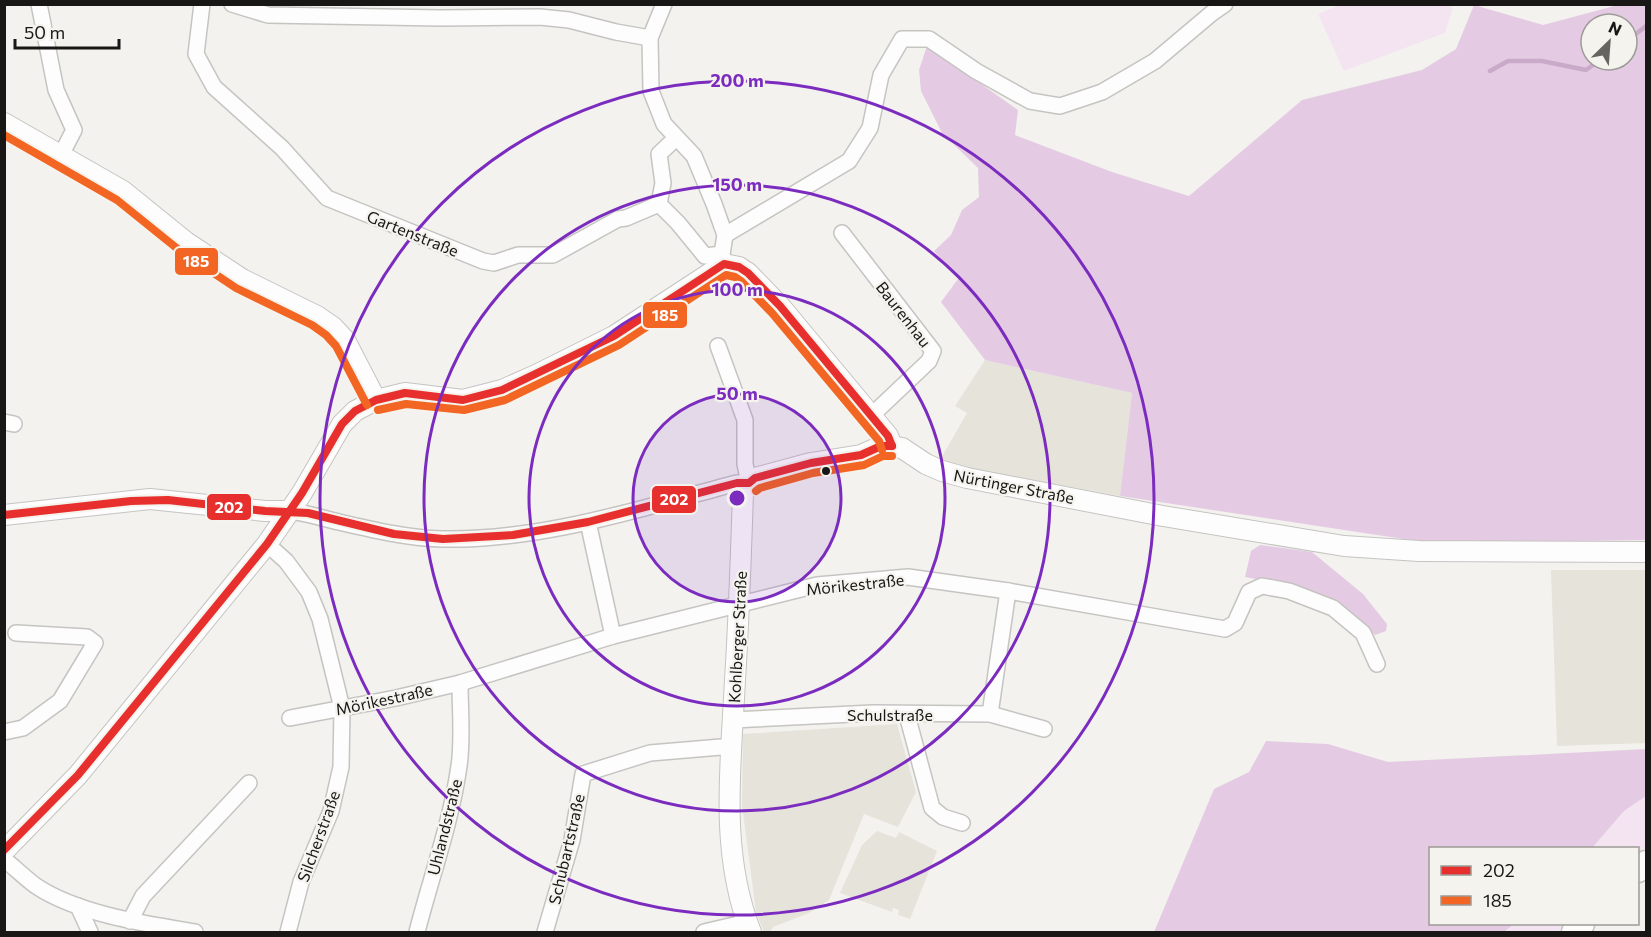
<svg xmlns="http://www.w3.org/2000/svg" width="1651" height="937" viewBox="0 0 1651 937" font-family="Commissioner,sans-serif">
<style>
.built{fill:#e5e3da}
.green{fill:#f4e4f2}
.forest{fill:#e4cbe3;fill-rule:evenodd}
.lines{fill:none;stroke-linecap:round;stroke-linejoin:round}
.stream{stroke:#c9abc9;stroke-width:4.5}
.minor-casing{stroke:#c5c4c1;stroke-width:18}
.tertiary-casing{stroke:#c5c4c1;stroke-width:22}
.primary-casing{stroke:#c5c4c1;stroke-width:27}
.minor{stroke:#fdfdfd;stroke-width:15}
.tertiary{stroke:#fdfdfd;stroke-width:20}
.primary{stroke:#fdfdfd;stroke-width:24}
.bus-1-casing{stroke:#f5f3ed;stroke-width:12}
.bus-2-casing{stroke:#f5f3ed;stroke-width:12}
.bus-1{stroke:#e72f2d;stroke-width:8}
.bus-2{stroke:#f26522;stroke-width:8}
.ring{fill:none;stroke:#7b2cbf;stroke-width:3}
.bus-dot{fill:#181715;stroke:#f5f3ed;stroke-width:2}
.labels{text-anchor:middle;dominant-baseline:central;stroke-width:4.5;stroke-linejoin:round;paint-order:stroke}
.street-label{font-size:16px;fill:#181715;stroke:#f5f3ed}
.centre{fill:#7b2cbf;stroke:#f5f3ed;stroke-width:3}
.ring-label{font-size:18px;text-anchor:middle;font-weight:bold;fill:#7b2cbf;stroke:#f5f3ed;stroke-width:4.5;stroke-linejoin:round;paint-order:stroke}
.line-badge{stroke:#f5f3ed;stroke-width:2}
.badge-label{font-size:16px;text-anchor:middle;font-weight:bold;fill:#fff}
</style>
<rect width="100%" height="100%" fill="#f3f2ef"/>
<g class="built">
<polygon points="985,360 1132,393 1120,496 968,468 940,460 967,413 955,406"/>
<polygon points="1551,570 1646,570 1646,743 1557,746"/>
<polygon points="897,724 916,792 898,827 864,814 829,900 809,913 773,927 770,932 764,932 756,912 742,805 743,734"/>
<polygon points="877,831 896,838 899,832 937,851 910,919 898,915 899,910 893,908 892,912 840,893 862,845"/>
</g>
<g class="green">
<polygon points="1342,4 1451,5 1452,11 1445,33 1344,71 1318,14"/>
<polygon points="1646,796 1646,847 1638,855 1638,848 1592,848 1624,811"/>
<polygon points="1514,924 1565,924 1559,932 1504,932"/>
</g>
<g class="forest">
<path d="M1474,5l69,20 75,-20h28v535l-216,3 -310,-47 12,-103 -147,-33 -44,-58 17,-23 -24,-28 17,-16 11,-25 17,-13 -1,-29 -36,-35 -21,-42 -2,-21 8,-24 91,64 -3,25 97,37 77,24 113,-96 120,-30 34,-21zM1591,24h36v36h-36z"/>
<polygon points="1260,545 1312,552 1363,594 1387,624 1386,631 1375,635 1357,618 1312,597 1277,583 1245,577 1251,551"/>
<polygon points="1266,741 1328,744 1388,762 1646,749 1646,796 1624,811 1592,848 1430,848 1430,924 1514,924 1504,932 1154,932 1214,789 1249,772"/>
</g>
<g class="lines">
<g class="stream">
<polyline points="1627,41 1646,26"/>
<polyline points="1490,71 1508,61 1542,61 1586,70 1600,60"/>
</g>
<defs>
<g id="minor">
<polyline points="39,4 56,90 74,130 61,155"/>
<polyline points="202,4 196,54 214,87 282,148 327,198 483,261 494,263 518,255 553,255 618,219 626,218 659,204 663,183 659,154 676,138"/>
<polyline points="232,4 268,15 441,18 540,17 569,20 616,32 650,38"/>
<polyline points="664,4 650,38 651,91 664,124 694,156 714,204 725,235 722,254 724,264"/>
<polyline points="659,204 678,223 705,256 722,254"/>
<polyline points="842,233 933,351 929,361 871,416"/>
<polyline points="725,235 849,161 870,128 881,75 902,39 929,39 976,71 1030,101 1060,106 1102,92 1155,61 1212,13 1225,4"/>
<polyline points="4,422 14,424"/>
<path d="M290,511c17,2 32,7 49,11 34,8 68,16 103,17 100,2 200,-31 295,-56h12l-4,-19v-44l-27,-74"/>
<polyline points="588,522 613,636"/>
<polyline points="267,544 286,561 309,592 320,619 342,708 341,767 331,811 301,882 288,932"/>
<polyline points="990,714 1008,591"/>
<polyline points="907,715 932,808 943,817 962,823"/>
<polyline points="290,718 396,698 460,683 613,636 817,585 908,577 1008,591 1225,629 1235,623 1249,592 1262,586 1289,591 1333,608 1363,633 1377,664"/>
<polyline points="733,720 873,713 990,714 1044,729"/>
<polyline points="4,732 23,728 60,701 95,643 87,637 16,633"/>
<path d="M4,859c11,9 21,19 32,27 42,28 110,38 159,46"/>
<polyline points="78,906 90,932"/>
<polyline points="130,921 143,896 249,783"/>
<path d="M417,932c14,-55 34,-109 42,-166 4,-26 1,-56 1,-83"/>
<polyline points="545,932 572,840 583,774 650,753 733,746"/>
<polyline points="704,932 747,922"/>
</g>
<g id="tertiary">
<polyline points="4,123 123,191 186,242 242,279 317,316 333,327 345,340 376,400"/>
<polyline points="4,515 150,499 265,511 290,511"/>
<polyline points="4,851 78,775 267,544 302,493 342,424 355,411 376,400 405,393 463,400 502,390 536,375 614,336 724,264 739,267 748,273 780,306 888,436 892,446"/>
<path d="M751,932c-32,-80 -20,-168 -16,-252 4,-63 6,-125 8,-188l6,-9 6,-5 56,-15 50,-8 20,-9h11l10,2 24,16 16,7 25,7 196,38 181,30 75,5 227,1"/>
</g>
<g id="primary">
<polyline points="1638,870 1646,863"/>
<polyline points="1574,932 1582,924"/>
</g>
</defs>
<use href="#minor" class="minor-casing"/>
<use href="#tertiary" class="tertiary-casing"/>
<use href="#primary" class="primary-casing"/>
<use href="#minor" class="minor"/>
<use href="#tertiary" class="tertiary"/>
<use href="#primary" class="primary"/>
<defs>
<g id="bus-1">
<polyline points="4,515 131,501 168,500 265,511 308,513 394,534 443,539 513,535 588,522 737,483 749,483 755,478 811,463 861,455 881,446 892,446"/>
<polyline points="4,850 78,775 267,544 302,493 342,424 355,411 376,400 405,393 463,400 502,390 614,336 724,264 739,267 748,273 780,306 888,436 892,446"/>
</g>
<g id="bus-2">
<polyline points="4,135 117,200 179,250 236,288 312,325 326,335 336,346 367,405"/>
<polyline points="378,410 406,404 464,410 505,400 619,345 726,275 735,277 741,281 772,313 879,441 882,450"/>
<polyline points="756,491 760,488 813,473 864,465 883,456 892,456"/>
</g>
</defs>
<use href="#bus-1" class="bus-1-casing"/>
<use href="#bus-2" class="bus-2-casing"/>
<use href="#bus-1" class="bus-1"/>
<use href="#bus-2" class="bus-2"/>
</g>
<circle cx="737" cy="498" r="104" fill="#7b2cbf" fill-opacity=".12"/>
<g class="ring">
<circle cx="737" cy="498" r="104"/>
<circle cx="737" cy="498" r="208"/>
<circle cx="737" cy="498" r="313"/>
<circle cx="737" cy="498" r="417"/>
</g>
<circle class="bus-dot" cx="826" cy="471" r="5"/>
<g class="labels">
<g class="street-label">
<text transform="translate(413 233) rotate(22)">Gartenstraße</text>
<text transform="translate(904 314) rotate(52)">Baurenhau</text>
<text transform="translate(1014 486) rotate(11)">Nürtinger Straße</text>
<text transform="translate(855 584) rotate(-6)">Mörikestraße</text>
<text transform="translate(737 637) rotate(-87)">Kohlberger Straße</text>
<text transform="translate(384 699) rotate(-12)">Mörikestraße</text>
<text x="890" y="714">Schulstraße</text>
<text transform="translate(444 827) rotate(-76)">Uhlandstraße</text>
<text transform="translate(318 836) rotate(-70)">Silcherstraße</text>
<text transform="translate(566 849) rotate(-77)">Schubartstraße</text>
</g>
</g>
<circle cx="737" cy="498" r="9" class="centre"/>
<g class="ring-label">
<text x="737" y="87">200 m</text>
<text x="737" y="191">150 m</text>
<text x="737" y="296">100 m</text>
<text x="737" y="400">50 m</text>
</g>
<g class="line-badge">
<rect x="174" y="247" width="45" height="29" rx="6" fill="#f26522"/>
<rect x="642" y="301" width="46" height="28" rx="6" fill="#f26522"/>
<rect x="651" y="485" width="46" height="29" rx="6" fill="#e72f2d"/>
<rect x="206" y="493" width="46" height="28" rx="6" fill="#e72f2d"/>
</g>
<g class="badge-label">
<text x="196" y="267">185</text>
<text x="665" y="321">185</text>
<text x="674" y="505">202</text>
<text x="229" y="513">202</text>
</g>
<rect width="1651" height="937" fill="none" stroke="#181715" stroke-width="12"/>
<rect x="1429" y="847" width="210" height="78" fill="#f5f3ed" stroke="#9d9b97" stroke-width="1.5"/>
<rect x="1441" y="866" width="30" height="9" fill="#e72f2d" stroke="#9d9b97" stroke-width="1.5"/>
<text x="1483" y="877" font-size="18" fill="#181715">202</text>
<rect x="1441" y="896" width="30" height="9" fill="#f26522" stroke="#9d9b97" stroke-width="1.5"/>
<text x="1483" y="907" font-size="18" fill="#181715">185</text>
<g transform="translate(1609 42) rotate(25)"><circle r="28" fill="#f5f3ed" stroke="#9d9b97" stroke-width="1.5"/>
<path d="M0-4.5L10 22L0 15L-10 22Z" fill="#656461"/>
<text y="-9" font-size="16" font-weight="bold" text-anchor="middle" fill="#181715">N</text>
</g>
<path d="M15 39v9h104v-9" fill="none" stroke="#181715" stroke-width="3"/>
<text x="24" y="39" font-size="18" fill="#181715" stroke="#f5f3ed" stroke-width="4.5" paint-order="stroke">50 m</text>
</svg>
